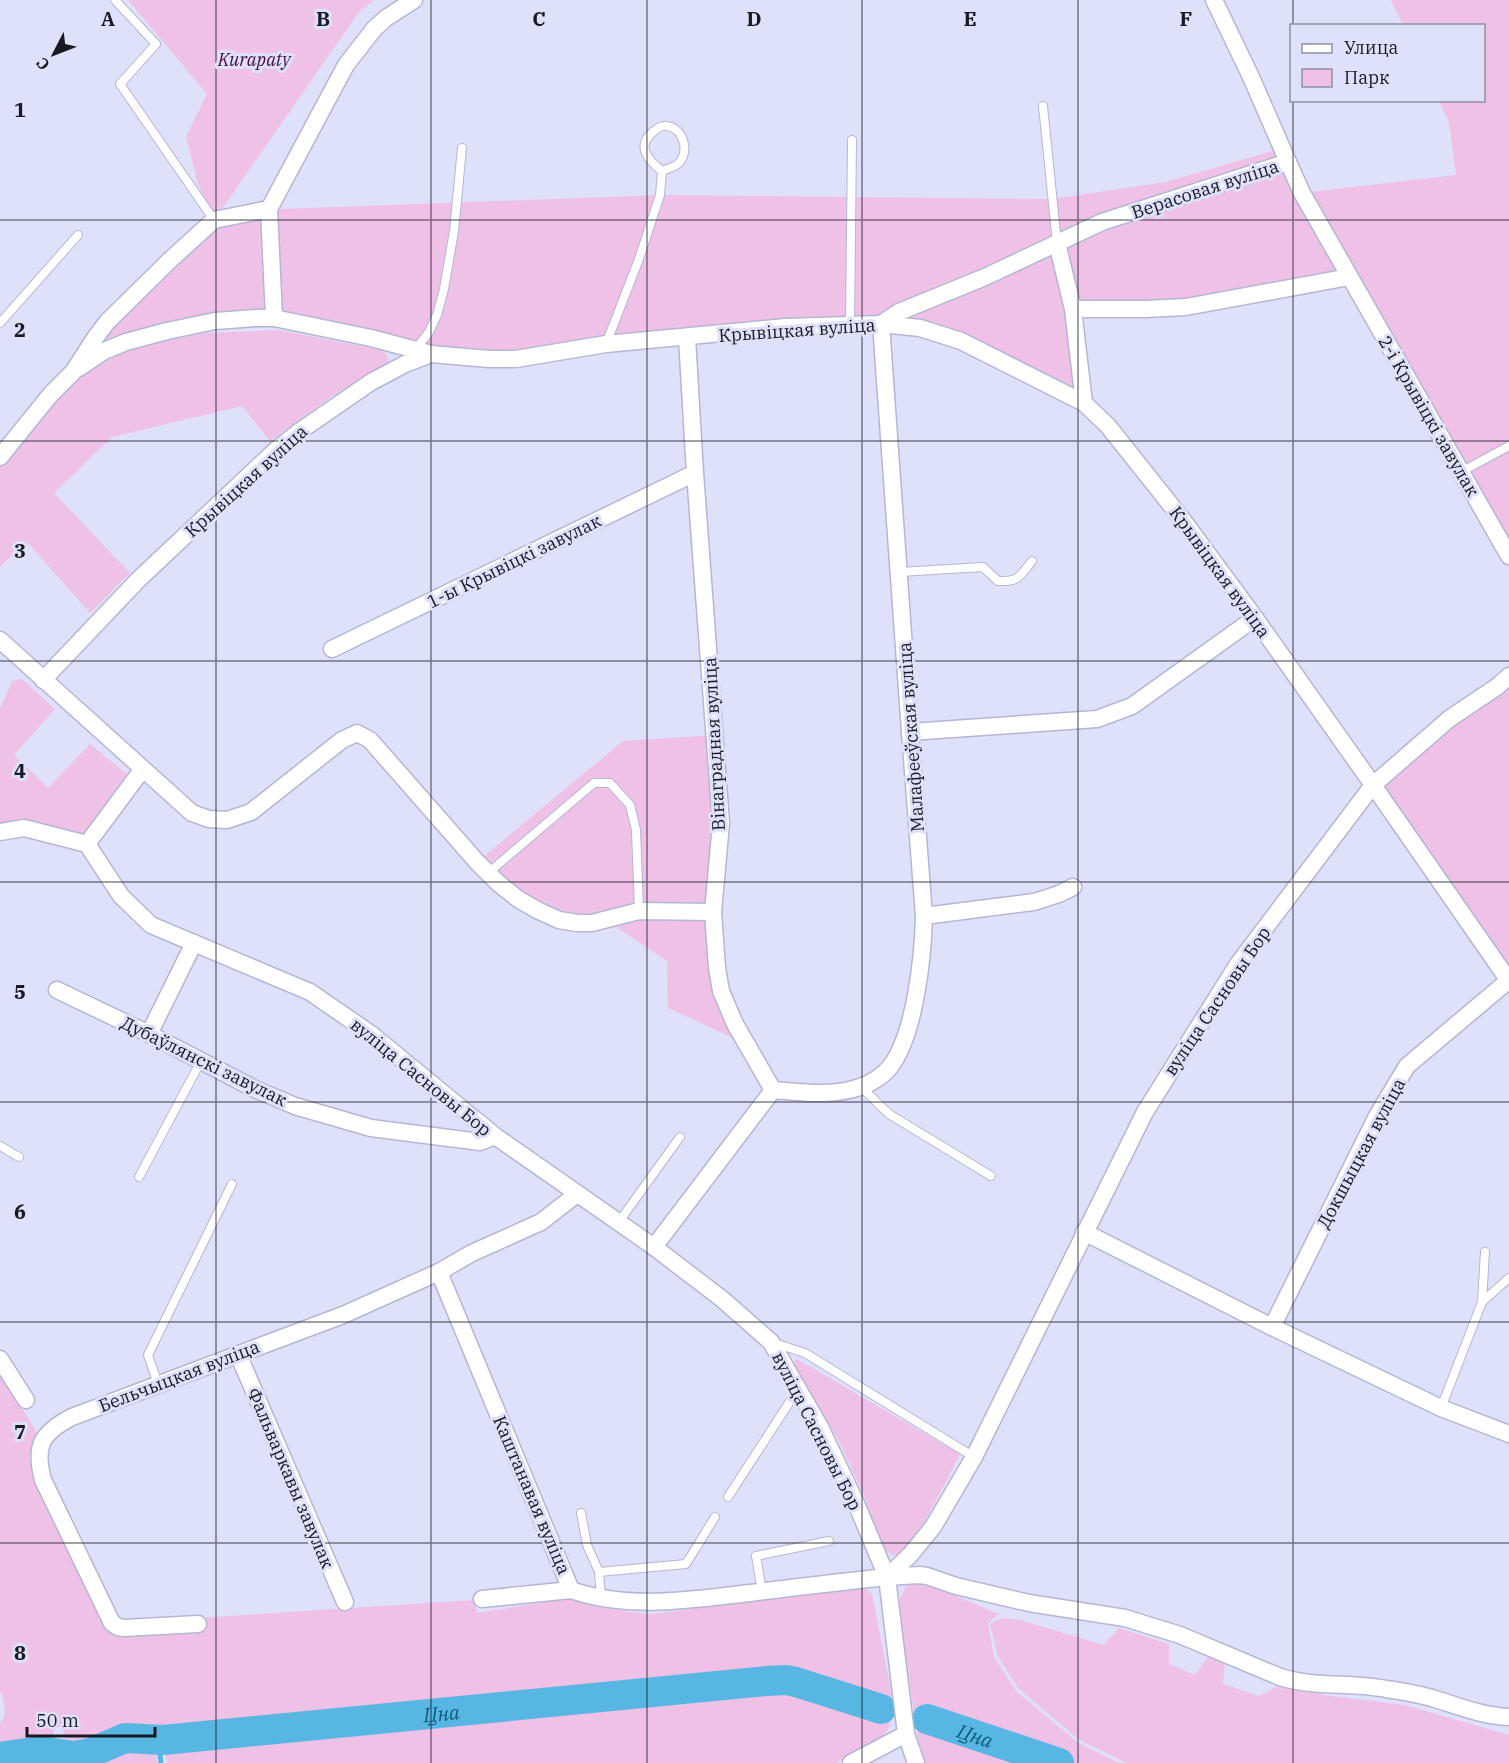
<svg xmlns="http://www.w3.org/2000/svg" width="1509" height="1763" viewBox="0 0 1509 1763" font-family="'IBM Plex Serif',serif">
<style>
.green{fill:#efc1e7}
.lines{fill:none;stroke-linecap:round;stroke-linejoin:round}
.stream{stroke:#58b6e3;stroke-width:5}
.river{stroke:#58b6e3;stroke-width:30}
.lane-casing{stroke:#b4b6d4;stroke-width:10}
.street-casing{stroke:#b4b6d4;stroke-width:19}
.lane{stroke:#fff;stroke-width:8}
.street{stroke:#fff;stroke-width:16}
.grid{fill:none;stroke:#181923;stroke-width:1.5;stroke-opacity:0.55}
.labels{text-anchor:middle;dominant-baseline:central;stroke-width:6;stroke-linejoin:round;paint-order:stroke}
.park-label{font-size:18px;font-style:italic;fill:#490c43;stroke:#dfe1fa}
.street-label{font-size:18px;fill:#181923;stroke:#dfe1fa}
.water-label{font-size:20px;font-style:italic;fill:#0f5a79;stroke:#dfe1fa}
.grid-label{font-size:20px;text-anchor:middle;font-weight:bold;fill:#181923;stroke:#dfe1fa;stroke-width:6;stroke-linejoin:round;paint-order:stroke}
</style>
<rect width="100%" height="100%" fill="#dfe1fa"/>
<g class="green">
<polygon points="128,0 374,0 359,12 215,219 282,209 660,195 1052,199 1166,182 1282,148 1302,193 1456,175 1449,122 1439,101 1484,100 1484,26 1403,25 1391,0 1509,0 1509,556 1349,277 1186,307 1073,309 1084,403 961,341 881,324 489,359 257,318 104,351 95,338 214,220 198,184 186,137 207,94"/>
<polygon points="278,330 376,349 384,352 388,357 388,363 332,396 270,441 242,406 112,437 54,493 130,573 90,613 29,544 16,551 0,567 0,467 28,433 78,378 128,348 206,333"/>
<polygon points="1509,676 1509,981 1373,785"/>
<polygon points="22,679 55,709 14,755 48,788 90,744 127,774 84,838 0,827 0,709 12,681"/>
<polygon points="715,735 717,968 748,1045 668,1008 667,961 606,920 559,920 477,862 623,741"/>
<path d="M797,1359l163,95c-8,16 -47,94 -58,100 -1,0 -8,1 -10,1l-7,-6 -6,-9 -13,-40 -27,-59 -30,-46 -14,-29 -1,-5z"/>
<path d="M0,1371l37,62 -4,14 72,177 369,-24 3,13 89,-14 21,3 16,6 28,4 18,2 21,-2 184,-30 9,4 9,8 20,102 -2,10 -100,-33 -664,59c-10,3 -34,16 -42,15 -7,0 -13,-4 -19,-8l-3,-13 -9,3 3,13 -56,8v-27c8,-8 4,-19 2,-30h-2z"/>
<polygon points="920,1581 999,1614 988,1623 994,1657 1016,1691 1077,1742 1119,1763 926,1763 918,1739 900,1616 900,1599 906,1586"/>
<polygon points="1002,1618 1020,1620 1104,1645 1119,1628 1169,1644 1169,1664 1195,1675 1209,1656 1225,1661 1223,1684 1259,1696 1281,1684 1323,1695 1405,1705 1509,1735 1509,1763 1127,1763 1078,1739 1018,1688 998,1656 990,1624"/>
<path d="M784,1685l108,31c-1,6 -2,12 -7,17 -7,10 -37,23 -49,30h-668l-3,-6 -1,-12z"/>
<polygon points="125,1742 155,1744 157,1763 19,1763 36,1760 40,1755 76,1759 91,1756"/>
</g>
<g class="lines">
<polyline class="stream" points="158,1740 161,1763"/>
<g class="river">
<path id="s1" d="M927,1719l132,44"/>
<path id="s2" d="M0,1757l40,-6 35,5 15,-3 35,-15 38,2 604,-59 19,-1 10,2 85,27"/>
</g>
<defs>
<g id="lane">
<polyline points="115,0 156,44 120,84 214,220"/>
<polyline points="1043,106 1057,243"/>
<polyline points="0,323 78,235"/>
<polyline points="850,325 852,140"/>
<path d="M606,344l33,-85 21,-64 2,-24c-14,-11 -27,-25 -8,-40 3,-3 9,-6 13,-5 16,2 23,25 12,37 -4,4 -12,6 -17,8"/>
<polyline points="416,349 429,332 437,315 444,289 454,231 462,148"/>
<polyline points="1461,472 1509,446"/>
<path d="M900,572l83,-5 15,14c21,1 21,-4 34,-20"/>
<polyline points="488,873 594,783 610,783 630,805 636,830 639,911"/>
<polyline points="861,1087 889,1114 991,1176"/>
<polyline points="0,1146 19,1157"/>
<polyline points="139,1177 201,1061"/>
<polyline points="618,1223 680,1137"/>
<polyline points="1482,1302 1509,1278"/>
<polyline points="774,1343 805,1353 974,1457"/>
<polyline points="158,1384 148,1355 232,1184"/>
<polyline points="1441,1408 1482,1302 1485,1252"/>
<polyline points="728,1497 798,1389"/>
<polyline points="581,1513 587,1545 599,1572 686,1564 715,1517"/>
<polyline points="599,1572 601,1598"/>
<polyline points="762,1591 756,1556 829,1541"/>
</g>
<g id="street">
<polyline points="1214,0 1251,77 1288,162 1302,193 1509,556"/>
<polyline points="1057,243 1073,309 1084,403"/>
<polyline points="1073,309 1145,309 1186,307 1349,277"/>
<polyline points="274,318 269,209 346,65 374,29 386,18 414,0"/>
<polyline points="881,324 899,312 985,277 1102,222 1288,162"/>
<path d="M687,338l8,135 26,350 -8,89 4,56 4,23 14,33 38,66c29,2 58,7 87,-3 10,-3 23,-11 30,-20 25,-32 33,-110 34,-151l-14,-184 -29,-408"/>
<polyline points="79,368 104,351 126,342 167,331 215,321 257,318 274,318 371,338 431,354"/>
<polyline points="0,457 51,394 73,372 95,338 107,322 169,261 214,220 269,209"/>
<polyline points="0,640 192,813 209,819 227,820 251,812 342,740 357,733 370,740 477,862 498,883 518,899 539,911 559,920 577,923 592,923 639,911 713,912"/>
<polyline points="332,649 695,473"/>
<polyline points="43,680 138,580 276,450 300,431 371,382 405,364 431,354 489,359 516,359 606,344 786,327 881,324 920,328 961,341 1084,403 1108,426 1182,519 1255,618 1373,785 1509,981"/>
<polyline points="910,732 1097,719 1132,706 1255,618"/>
<polyline points="0,832 24,828 87,844"/>
<polyline points="87,844 121,896 151,925 310,992 371,1034 495,1136 654,1247 722,1299 771,1342 820,1427 855,1501 887,1577 906,1734 916,1763"/>
<polyline points="87,844 142,770"/>
<polyline points="924,916 1034,902 1059,894 1073,887"/>
<polyline points="57,990 149,1034 255,1089 295,1106 371,1128 480,1142 495,1136"/>
<polyline points="149,1034 194,943"/>
<polyline points="1084,1232 1272,1327 1441,1408 1509,1434"/>
<polyline points="654,1247 773,1090"/>
<path d="M439,1272l132,318c58,20 119,10 179,3 46,-6 91,-11 137,-16l32,-2 8,1 29,10 73,17 96,15 55,17 100,42c35,11 71,5 106,12 15,2 31,5 46,9 26,8 50,18 77,19"/>
<polyline points="1272,1327 1377,1116 1407,1066 1509,980"/>
<polyline points="238,1354 345,1602"/>
<polyline points="0,1359 26,1400"/>
<polyline points="887,1577 911,1554 933,1527 974,1457 1145,1112 1238,964 1373,785 1449,719 1498,686 1509,676"/>
<polyline points="482,1599 571,1590"/>
<path d="M198,1624l-74,4 -6,-1 -6,-4 -69,-143c-9,-34 -2,-47 29,-63l271,-102 96,-43 33,-19 69,-31 36,-28"/>
<polyline points="851,1763 906,1734"/>
</g>
</defs>
<use href="#lane" class="lane-casing"/>
<use href="#street" class="street-casing"/>
<use href="#lane" class="lane"/>
<use href="#street" class="street"/>
</g>
<path class="grid" d="M216,0v1763M431,0v1763M647,0v1763M862,0v1763M1078,0v1763M1293,0v26M1293,100v1663M0,220h1509M0,441h1509M0,661h1509M0,882h1509M0,1102h1509M0,1322h1509M0,1543h1509"/>
<g class="labels">
<g class="park-label">
<text x="254" y="59">Kurapaty</text>
</g>
<g class="street-label">
<text transform="translate(1205 189) rotate(-18)">Верасовая вуліца</text>
<text transform="translate(797 330) rotate(-4)">Крывіцкая вуліца</text>
<text transform="translate(1429 416) rotate(60)">2-і Крывіцкі завулак</text>
<text transform="translate(246 481) rotate(-42)">Крывіцкая вуліца</text>
<text transform="translate(514 561) rotate(-26)">1-ы Крывіцкі завулак</text>
<text transform="translate(1220 572) rotate(54)">Крывіцкая вуліца</text>
<text transform="translate(911 737) rotate(-94)">Малафееўская вуліца</text>
<text transform="translate(714 744) rotate(-93)">Вінаградная вуліца</text>
<text transform="translate(1217 1001) rotate(-56)">вуліца Сасновы Бор</text>
<text transform="translate(204 1061) rotate(26)">Дубаўлянскі завулак</text>
<text transform="translate(421 1077) rotate(39)">вуліца Сасновы Бор</text>
<text transform="translate(1361 1153) rotate(-62)">Докшыцкая вуліца</text>
<text transform="translate(179 1376) rotate(-21)">Бельчыцкая вуліца</text>
<text transform="translate(817 1431) rotate(63)">вуліца Сасновы Бор</text>
<text transform="translate(291 1478) rotate(67)">Фальваркавы завулак</text>
<text transform="translate(532 1495) rotate(67)">Каштанавая вуліца</text>
</g>
<g class="water-label">
<text stroke="none"><textPath href="#s2" startOffset="447">Цна</textPath></text>
<text stroke="none"><textPath href="#s1" startOffset="51">Цна</textPath></text>
</g>
</g>
<g class="grid-label">
<text x="108" y="26">A</text>
<text x="323" y="26">B</text>
<text x="539" y="26">C</text>
<text x="754" y="26">D</text>
<text x="970" y="26">E</text>
<text x="1186" y="26">F</text>
<text x="20" y="117">1</text>
<text x="20" y="337">2</text>
<text x="20" y="558">3</text>
<text x="20" y="778">4</text>
<text x="20" y="999">5</text>
<text x="20" y="1219">6</text>
<text x="20" y="1439">7</text>
<text x="20" y="1660">8</text>
</g>
<rect x="1290" y="24" width="195" height="78" fill="#dfe1fa" stroke="#8f91a4" stroke-width="1.5"/>
<rect x="1302" y="44" width="30" height="9" fill="#ffffff" stroke="#8f91a4" stroke-width="1.5"/>
<text x="1344" y="54" font-size="18" fill="#181923">Улица</text>
<rect x="1302" y="69" width="30" height="18" fill="#efc1e7" stroke="#8f91a4" stroke-width="1.5"/>
<text x="1344" y="84" font-size="18" fill="#181923">Парк</text>
<g transform="translate(54 54) rotate(228)" stroke="#dfe1fa" stroke-width="4.5" paint-order="stroke">
<path d="M0-4.5L10 22L0 15L-10 22Z" fill="#181923"/>
<text y="-9" font-size="16" font-weight="bold" text-anchor="middle" fill="#181923">С</text>
</g>
<path d="M27 1727v9h128v-9" fill="none" stroke="#181923" stroke-width="3"/>
<text x="36" y="1727" font-size="18" fill="#181923" stroke="#dfe1fa" stroke-width="4.5" paint-order="stroke">50 m</text>
</svg>
